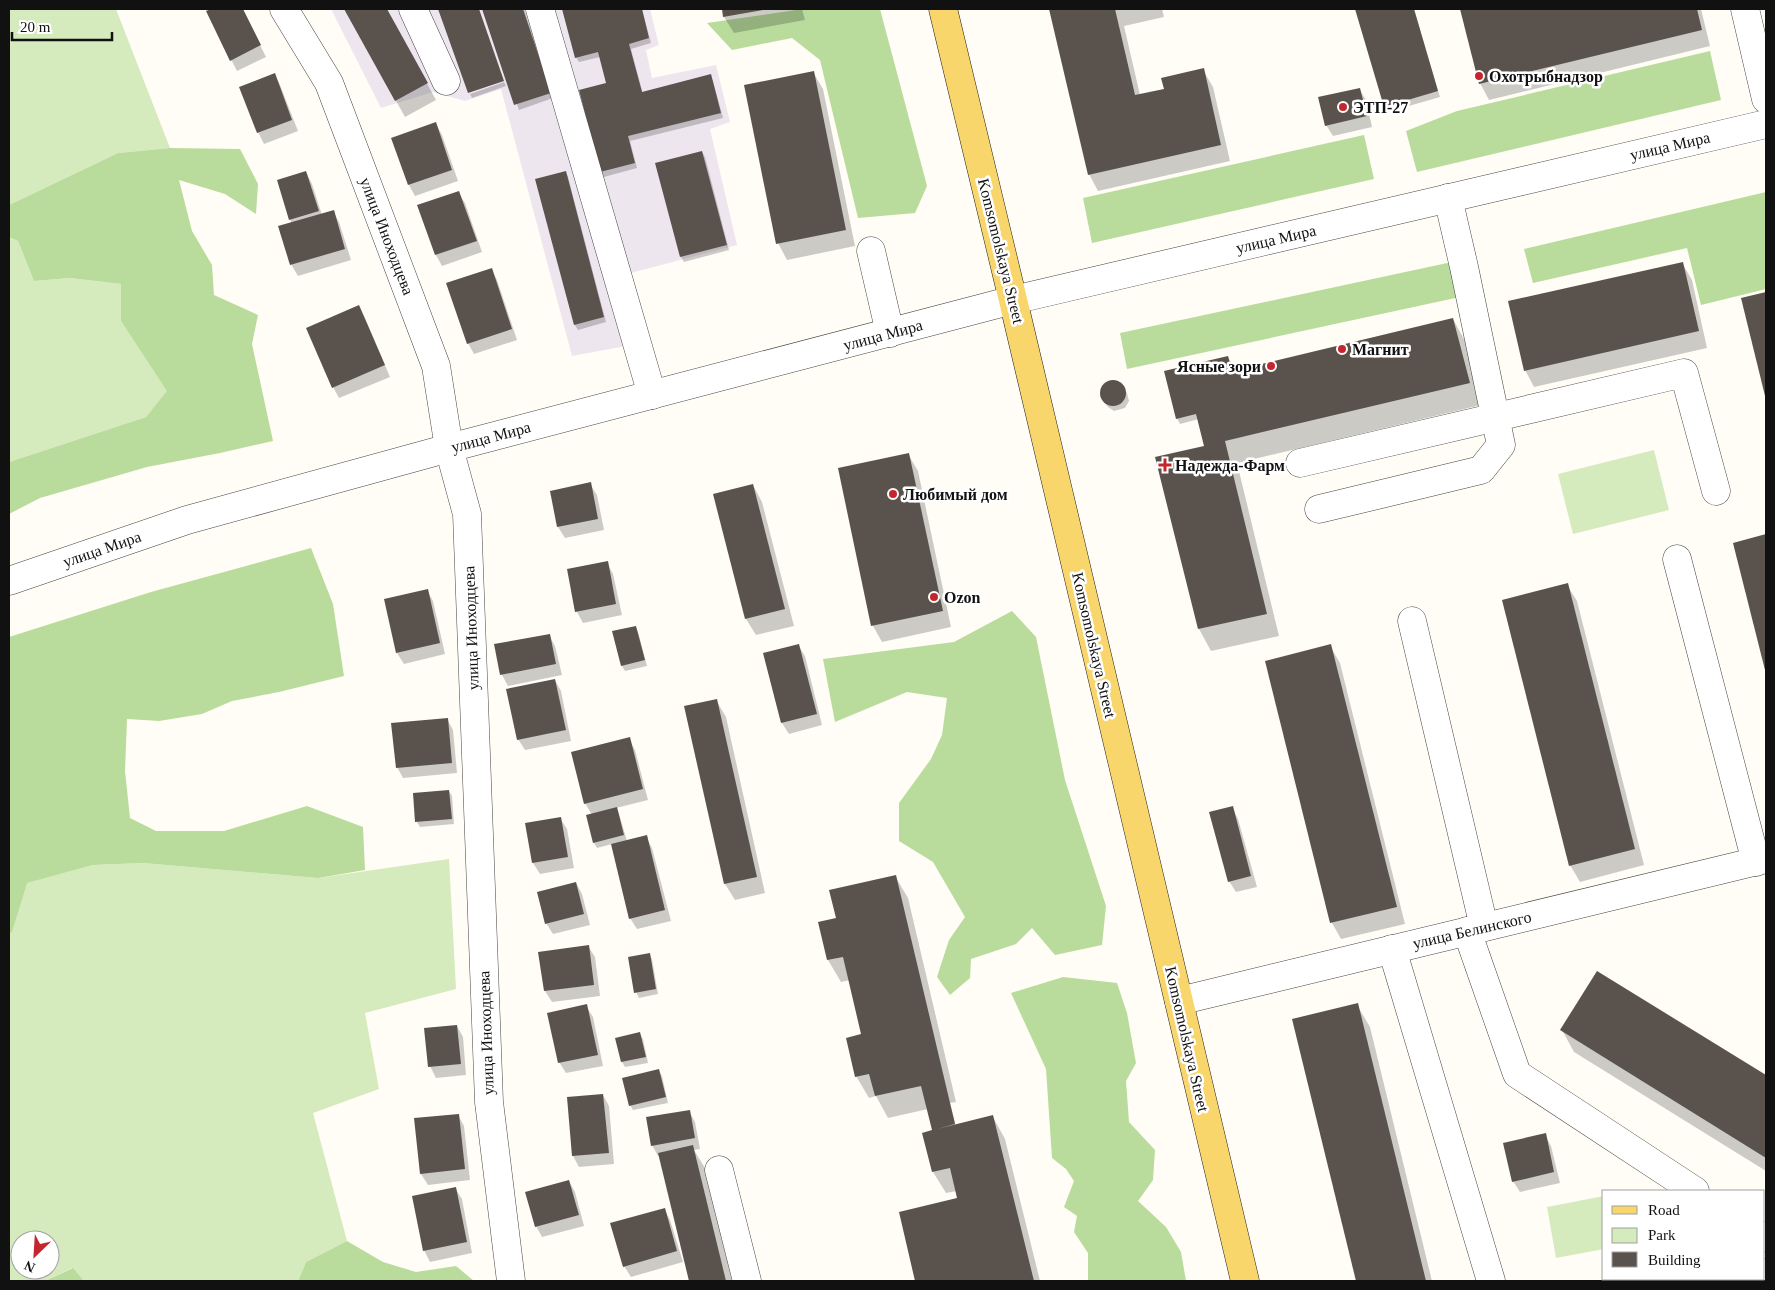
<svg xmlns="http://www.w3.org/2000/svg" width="1775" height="1290" viewBox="0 0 1775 1290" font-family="'Times New Roman',serif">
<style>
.industrial{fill:#eee6ef}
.green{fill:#d5ebbd;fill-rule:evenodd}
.forest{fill:#b9dc9c}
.shadow{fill:#0003}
.building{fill:#5a524d}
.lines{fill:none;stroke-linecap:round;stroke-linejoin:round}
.minor-casing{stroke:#444;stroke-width:29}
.major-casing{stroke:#222;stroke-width:29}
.minor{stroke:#fff;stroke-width:28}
.major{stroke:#f9d66b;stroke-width:28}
.poi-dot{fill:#c4262e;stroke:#fff;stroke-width:2}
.labels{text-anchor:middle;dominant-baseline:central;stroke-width:5;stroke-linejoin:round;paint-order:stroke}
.poi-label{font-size:16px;font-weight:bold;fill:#111;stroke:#fff;text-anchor:start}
.street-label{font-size:16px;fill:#111;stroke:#fff}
</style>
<rect width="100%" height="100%" fill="#fffdf5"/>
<polygon class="industrial" points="331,9 650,9 659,45 646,50 652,78 716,65 730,122 710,129 737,245 608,279 626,346 572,356 501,89 465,101 433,92 381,108"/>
<g class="green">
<polygon points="9,9 116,9 170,148 118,153 9,205"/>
<polygon points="9,237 18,241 34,281 70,278 121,284 121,321 168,391 146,417 9,462"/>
<polygon points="1654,450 1669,510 1573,534 1558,474"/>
<path d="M449,859l7,130 -91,24 14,76 -66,24 34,128 -41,21 -8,19h-214l-12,-13 -27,13h-36v-348l3,-2 14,-48 67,-18 50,-2 175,15zM20,1240h30v30h-30z"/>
<polygon points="1604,1196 1604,1249 1556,1258 1547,1207"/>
</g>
<g class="forest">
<polygon points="803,9 880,9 927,186 915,213 858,218 820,60 792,38 732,50 707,23"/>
<polygon points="1710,51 1721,100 1417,172 1406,131 1457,111"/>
<polygon points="1364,135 1374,179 1092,243 1083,198"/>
<polygon points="170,148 240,149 258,184 256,214 225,194 179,180 192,231 212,265 214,295 258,315 252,344 273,441 220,453 147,467 40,498 9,514 9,462 146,417 167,391 121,321 121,284 70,278 34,281 18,241 9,237 9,205 118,153"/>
<polygon points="1766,192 1766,289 1701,305 1687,248 1533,283 1524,249"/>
<polygon points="1452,262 1460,297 1127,369 1120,333"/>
<polygon points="311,548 333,604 344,676 279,692 232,701 202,714 159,721 127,719 125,771 130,818 156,831 224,831 307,806 363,827 365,870 318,878 143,863 93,865 27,883 12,932 9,933 9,637 151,592"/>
<polygon points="1012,611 1036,637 1065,780 1106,906 1102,945 1055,955 1032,928 1016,944 971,959 970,978 950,995 937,977 949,940 965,917 933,862 899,841 899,803 931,759 942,735 947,698 907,692 835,722 823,659 954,642"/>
<polygon points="1063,977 1117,983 1127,1013 1136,1063 1126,1081 1129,1122 1155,1150 1153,1180 1138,1201 1166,1227 1181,1252 1186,1281 1088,1281 1088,1253 1074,1232 1077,1216 1064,1207 1074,1181 1066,1169 1052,1158 1046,1069 1011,993"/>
<polygon points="347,1241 383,1262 416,1272 456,1266 474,1281 298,1281 306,1262"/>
<polygon points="73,1268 84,1281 45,1281"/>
</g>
<g class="shadow">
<polygon points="214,9 242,9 266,57 237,71 207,12"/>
<polygon points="345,9 386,9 436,100 405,117"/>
<polygon points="484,9 524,9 553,98 519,110"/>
<polygon points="564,9 642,9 651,43 631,49 643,94 710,76 713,81 723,118 630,141 637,168 604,177 601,172 607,84 600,57 579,62 576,57"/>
<polygon points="723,9 802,9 805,20 734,33 724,17"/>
<polygon points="1051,9 1162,9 1164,17 1124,26 1140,95 1165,89 1203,70 1213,87 1230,161 1098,191 1089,174"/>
<polygon points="1356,9 1414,9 1440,97 1388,112 1385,107"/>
<polygon points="1462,9 1701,9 1710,46 1489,100 1480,83"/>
<polygon points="813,72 823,89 855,246 787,260 778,243"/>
<polygon points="274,74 280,85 298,131 264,144 258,132"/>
<polygon points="504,82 506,86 472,98 470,94"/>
<polygon points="1359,89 1366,100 1372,127 1333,136 1326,125"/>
<polygon points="436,124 442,135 458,181 415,196 409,185"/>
<polygon points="702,152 705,157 729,250 684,262 681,257"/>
<polygon points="306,172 312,184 322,215 333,211 339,222 351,260 298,276 291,264 292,224 290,219"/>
<polygon points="565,172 568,177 606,322 578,330 575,325"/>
<polygon points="458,192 465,203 482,252 442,266 436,255 419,206"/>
<polygon points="1682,263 1692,280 1707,348 1534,387 1525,370"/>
<polygon points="491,269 497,280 517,340 474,354 468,343"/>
<polygon points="1766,293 1766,397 1742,299"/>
<polygon points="359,307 365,318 390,377 339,398 333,387"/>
<polygon points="1453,319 1465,341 1481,405 1237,463 1279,636 1211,651 1199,629 1157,458 1205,447 1199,419 1180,424 1177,418 1228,357 1236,371"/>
<polygon points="1110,382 1118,382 1124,387 1127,393 1129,401 1125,408 1114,411 1108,407 1104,401 1102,394 1104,386"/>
<polygon points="908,454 918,471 951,627 882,642 873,626"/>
<polygon points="590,484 597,495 604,530 565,538 558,527"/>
<polygon points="753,485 762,502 794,626 756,635 746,619"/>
<polygon points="1766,536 1766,672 1735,543"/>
<polygon points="607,563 613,574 622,615 583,623 577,612 569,570"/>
<polygon points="1567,585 1577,601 1644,865 1580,882 1570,865"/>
<polygon points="427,590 433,601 445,654 404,664 397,653 385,600"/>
<polygon points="635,627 638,632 647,666 625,671 622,666 613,632"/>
<polygon points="549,635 555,646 562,675 508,686 502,675 496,645"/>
<polygon points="798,645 805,656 822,725 789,734 782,723 765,653"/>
<polygon points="1330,646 1340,663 1405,924 1341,939 1332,923 1266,662"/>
<polygon points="555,680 561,691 571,741 525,750 518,739"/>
<polygon points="716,700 726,717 765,893 735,900 725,884"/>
<polygon points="447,719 453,730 457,773 403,778 397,767"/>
<polygon points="629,739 635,750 648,800 616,808 619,814 627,841 646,837 652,848 671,921 637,929 630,918 612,844 597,848 594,843 588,816 592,815 585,803"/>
<polygon points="449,791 452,796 454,824 420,827 417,822"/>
<polygon points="1232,808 1238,819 1257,887 1236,892 1229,881"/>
<polygon points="560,818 567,829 574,868 540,874 533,863"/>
<polygon points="895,876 908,898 956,1102 950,1103 956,1126 993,1117 1005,1139 1040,1281 917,1281 900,1213 959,1199 957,1191 946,1193 933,1172 934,1131 928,1109 888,1118 876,1096 869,1098 856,1076 863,1035 850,980 841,982 828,960 819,923 837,919"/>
<polygon points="576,883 582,894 590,925 553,934 546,923"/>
<polygon points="588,946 595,957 600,996 552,1002 545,991"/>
<polygon points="649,954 652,959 658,994 639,998 636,992"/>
<polygon points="1597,973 1766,1077 1766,1171 1574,1052 1562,1030"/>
<polygon points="1357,1005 1370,1027 1432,1281 1357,1281 1293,1020"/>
<polygon points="586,1006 593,1017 603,1066 566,1073 559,1062"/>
<polygon points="457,1026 463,1037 466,1075 436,1078 430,1066"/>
<polygon points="640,1034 643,1039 648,1063 625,1067 622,1062 617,1039"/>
<polygon points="659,1071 662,1076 668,1103 633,1110 630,1105"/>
<polygon points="603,1095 609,1106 614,1164 579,1167 573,1156 568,1098"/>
<polygon points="689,1111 695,1122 700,1149 694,1150 705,1168 732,1281 690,1281 660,1156 658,1156 652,1145"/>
<polygon points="458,1115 464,1126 470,1180 428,1185 421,1174"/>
<polygon points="1545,1135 1551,1146 1560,1183 1520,1192 1513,1181"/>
<polygon points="569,1181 575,1192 584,1226 542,1237 536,1226"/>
<polygon points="455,1188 462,1199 472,1253 430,1262 424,1250"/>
<polygon points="664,1209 670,1220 683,1262 631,1277 624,1266"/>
</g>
<g class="building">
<polygon points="211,9 243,9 261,45 230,61 206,11"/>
<polygon points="344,9 387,9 428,83 395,101"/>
<polygon points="438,9 479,9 504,81 468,93"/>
<polygon points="482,9 523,9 551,93 514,105"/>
<polygon points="562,9 642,9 649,38 629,44 642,92 711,74 721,113 628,136 635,163 600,172 579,90 606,83 598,52 575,58"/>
<polygon points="722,9 763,9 763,10 723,17"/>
<polygon points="1049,9 1115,9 1135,95 1164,89 1161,78 1204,68 1221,145 1088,175"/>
<polygon points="1355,9 1414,9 1438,91 1384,107"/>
<polygon points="1460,9 1697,9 1702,30 1479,84"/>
<polygon points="814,71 846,230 776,244 744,85"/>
<polygon points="275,73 292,120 257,133 239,87"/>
<polygon points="1360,88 1367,116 1325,126 1318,97"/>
<polygon points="436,122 452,170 408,185 391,138"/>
<polygon points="702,151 727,245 680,257 655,163"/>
<polygon points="306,171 319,211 289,220 277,180"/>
<polygon points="566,171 604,317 574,325 535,179"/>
<polygon points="459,191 477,241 435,255 417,205"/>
<polygon points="334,210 345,249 290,265 278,226"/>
<polygon points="1683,262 1699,331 1524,371 1508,301"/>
<polygon points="492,268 512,329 467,344 446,283"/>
<polygon points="1766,292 1766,400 1741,298"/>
<polygon points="359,305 385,365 332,388 306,328"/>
<polygon points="1453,318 1470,383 1225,441 1267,614 1198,629 1155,457 1204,446 1196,414 1176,419 1164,371 1228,356 1232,371"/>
<circle cx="1113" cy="393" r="13"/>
<polygon points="909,453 943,611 871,626 838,468"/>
<polygon points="591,482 598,519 557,527 550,491"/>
<polygon points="753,484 785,609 745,619 713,494"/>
<polygon points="1766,534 1766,674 1733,543"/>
<polygon points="608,561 616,604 575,612 567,569"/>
<polygon points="1568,583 1635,849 1569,866 1502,600"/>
<polygon points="428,589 440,643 396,653 384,599"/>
<polygon points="636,626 645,660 621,666 612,631"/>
<polygon points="550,634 556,664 500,675 494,644"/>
<polygon points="799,644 817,714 781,723 763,653"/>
<polygon points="1331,644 1397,907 1330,923 1265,661"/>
<polygon points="555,679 566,730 517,740 506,689"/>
<polygon points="717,699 757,877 724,884 684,706"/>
<polygon points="448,718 452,763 396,768 391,723"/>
<polygon points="630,737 643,789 584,804 571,752"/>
<polygon points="449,790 452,819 415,822 413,793"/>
<polygon points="1233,806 1251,876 1228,882 1209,812"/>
<polygon points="617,807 624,835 593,843 586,815"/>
<polygon points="561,817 568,857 532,863 525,823"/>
<polygon points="647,835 665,910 629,919 611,844"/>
<polygon points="896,875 955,1124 937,1129 993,1115 1034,1281 915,1281 899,1212 957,1198 950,1168 932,1172 922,1133 932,1130 921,1086 875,1096 869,1074 855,1077 846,1038 861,1034 843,957 827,960 818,922 836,918 829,890"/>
<polygon points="576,882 584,914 545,924 537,892"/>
<polygon points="589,945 594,985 544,991 538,952"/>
<polygon points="650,953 656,989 634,993 628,957"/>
<polygon points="1597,971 1766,1075 1766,1158 1560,1030"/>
<polygon points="1358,1003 1426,1281 1356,1281 1292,1019"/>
<polygon points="587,1004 598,1055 558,1063 547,1013"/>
<polygon points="457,1025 461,1064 428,1067 424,1028"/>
<polygon points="640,1032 646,1057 621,1062 615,1038"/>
<polygon points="659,1069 666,1097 629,1106 622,1078"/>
<polygon points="603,1094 609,1153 572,1156 567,1097"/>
<polygon points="690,1110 695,1138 651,1146 646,1117"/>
<polygon points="459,1114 465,1169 420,1174 414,1118"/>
<polygon points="1546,1133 1554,1172 1512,1182 1503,1143"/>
<polygon points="693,1145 726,1281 689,1281 658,1153"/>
<polygon points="569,1180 579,1215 535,1227 525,1192"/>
<polygon points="456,1187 467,1242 423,1251 412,1196"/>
<polygon points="665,1208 677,1251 623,1267 610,1223"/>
</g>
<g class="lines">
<defs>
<g id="minor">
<polyline points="284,9 329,83 436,366 449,448 467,514 489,1102 511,1281"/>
<polyline points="413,9 446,81"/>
<polyline points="540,9 652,395"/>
<polyline points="1745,9 1766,99"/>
<polyline points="871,251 890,333"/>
<polyline points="1300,463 1684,373 1716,491"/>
<polyline points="1319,509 1481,470 1501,445 1464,267 1448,198"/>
<polyline points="1677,559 1756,862"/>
<polyline points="9,581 187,520 449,448 1013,300 1766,124"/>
<polyline points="1412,621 1484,927"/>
<polyline points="1467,931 1517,1074 1695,1191"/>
<polyline points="1392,949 1491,1281"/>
<polyline points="1179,1001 1766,859"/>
<polyline points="719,1170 747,1281"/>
<polyline points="1764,1236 1766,1238"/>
<polyline points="1764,1273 1766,1275"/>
<polyline points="1689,1281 1700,1279"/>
</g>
<polyline id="major" points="943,9 1013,300 1245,1281"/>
</defs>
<use href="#minor" class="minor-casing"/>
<use href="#major" class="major-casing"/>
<use href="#minor" class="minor"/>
<use href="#major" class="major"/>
</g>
<g class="poi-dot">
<circle cx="1479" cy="76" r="5"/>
<circle cx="1343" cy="107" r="5"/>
<circle cx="1342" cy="349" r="5"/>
<circle cx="1271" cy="366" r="5"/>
<path d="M1162.5 457.5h5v5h5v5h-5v5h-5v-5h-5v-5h5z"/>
<circle cx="893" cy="494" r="5"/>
<circle cx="934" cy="597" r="5"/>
</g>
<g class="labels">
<g class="poi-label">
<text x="1489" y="76">Охотрыбнадзор</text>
<text x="1353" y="107">ЭТП-27</text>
<text x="1352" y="349">Магнит</text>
<text x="1261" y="366" text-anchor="end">Ясные зори</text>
<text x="1175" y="465">Надежда-Фарм</text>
<text x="903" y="494">Любимый дом</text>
<text x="944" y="597">Ozon</text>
</g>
<g class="street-label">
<text transform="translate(1670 146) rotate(-13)">улица Мира</text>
<text transform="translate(387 236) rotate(69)">улица Иноходцева</text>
<text transform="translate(1276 239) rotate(-13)">улица Мира</text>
<text transform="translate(1001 251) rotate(76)">Komsomolskaya Street</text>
<text transform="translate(883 335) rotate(-15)">улица Мира</text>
<text transform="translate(491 437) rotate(-15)">улица Мира</text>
<text transform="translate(102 549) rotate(-19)">улица Мира</text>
<text transform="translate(471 628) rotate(-92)">улица Иноходцева</text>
<text transform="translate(1094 645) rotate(77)">Komsomolskaya Street</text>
<text transform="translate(1472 930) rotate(-13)">улица Белинского</text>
<text transform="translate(486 1033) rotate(-92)">улица Иноходцева</text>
<text transform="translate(1187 1039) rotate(77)">Komsomolskaya Street</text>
</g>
</g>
<rect width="1775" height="1290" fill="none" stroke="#111111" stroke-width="20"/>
<rect x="1602" y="1190" width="162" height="90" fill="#ffffff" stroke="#a0a0a0"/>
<rect x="1612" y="1206" width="25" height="8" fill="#f9d66b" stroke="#a0a0a0"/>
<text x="1648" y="1215" font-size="15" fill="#111111">Road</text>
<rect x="1612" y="1228" width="25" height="15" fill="#d5ebbd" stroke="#a0a0a0"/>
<text x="1648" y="1240" font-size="15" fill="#111111">Park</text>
<rect x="1612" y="1252" width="25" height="15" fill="#5a524d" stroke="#a0a0a0"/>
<text x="1648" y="1265" font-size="15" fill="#111111">Building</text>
<g transform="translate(35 1255) rotate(205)"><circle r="24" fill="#ffffff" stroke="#a0a0a0"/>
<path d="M0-4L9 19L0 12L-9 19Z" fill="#c4262e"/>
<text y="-8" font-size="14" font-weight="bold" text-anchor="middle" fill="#111111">N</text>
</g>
<path d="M12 32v8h100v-8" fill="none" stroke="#111111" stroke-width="2.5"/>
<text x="20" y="32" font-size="15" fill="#111111" stroke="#ffffff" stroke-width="4" paint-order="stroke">20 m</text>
</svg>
